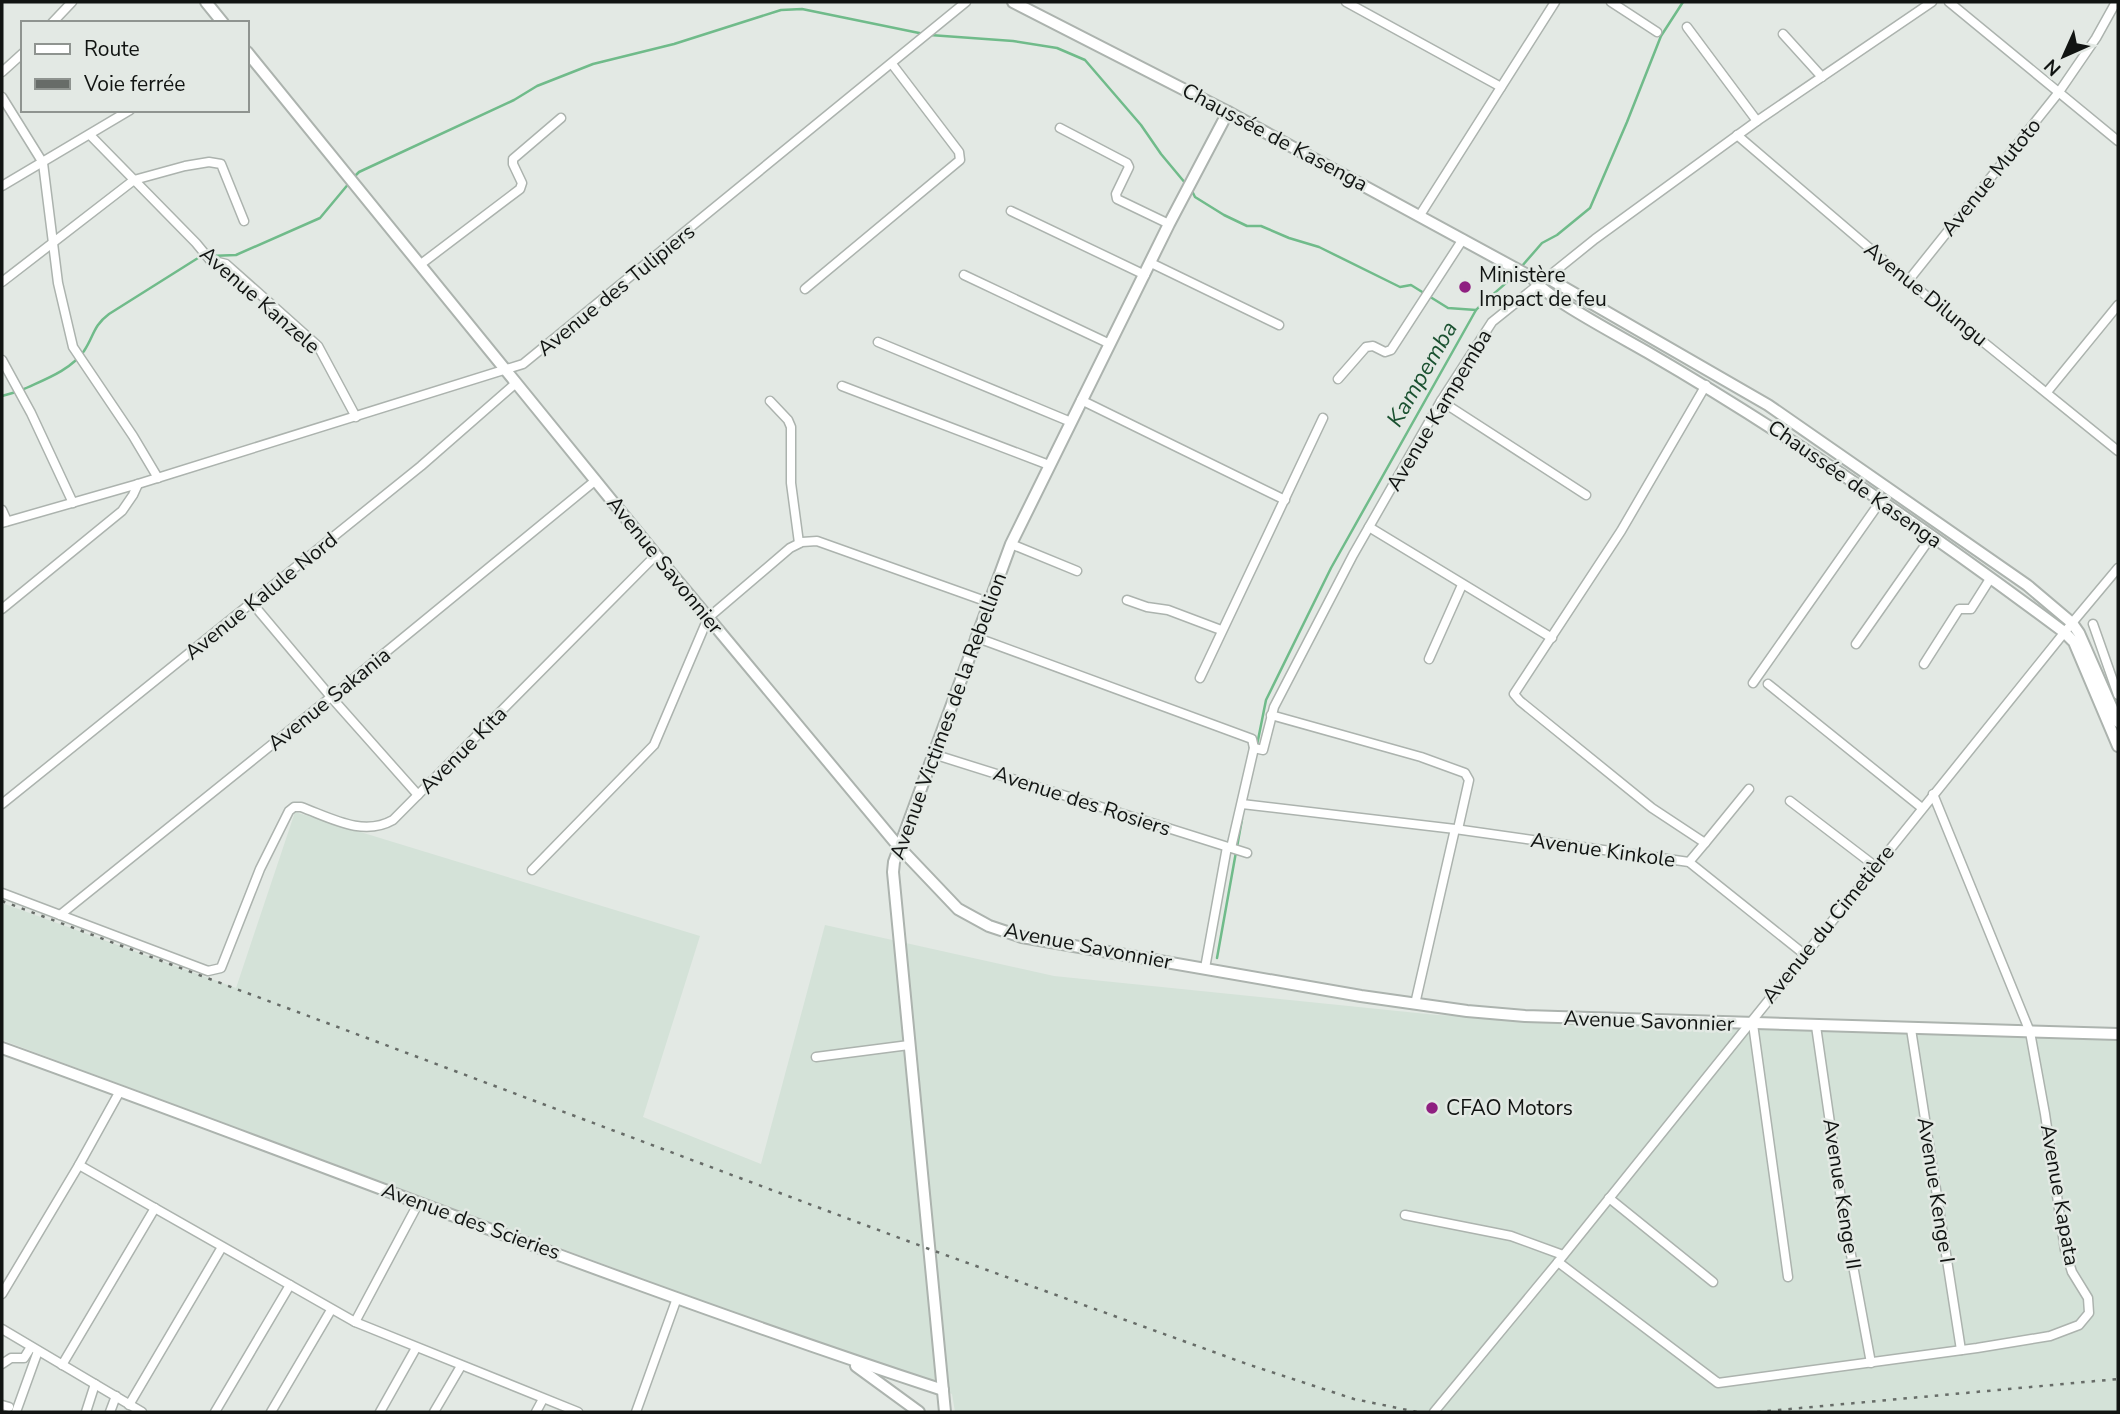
<svg xmlns="http://www.w3.org/2000/svg" width="2120" height="1414" viewBox="0 0 2120 1414" font-family="'Nunito Sans',sans-serif">
<style>
.built{fill:#d4e2d8}
.lines{fill:none;stroke-linecap:round;stroke-linejoin:round}
.stream{stroke:#70bb8a;stroke-width:2.5}
.street-casing{stroke:#acb3ae;stroke-width:11}
.secondary-casing{stroke:#acb3ae;stroke-width:14}
.street{stroke:#fff;stroke-width:8}
.secondary{stroke:#fff;stroke-width:10}
.rail{stroke:#676c68;stroke-width:2.5;stroke-dasharray:3.5 7;stroke-linecap:butt}
.poi-dot{fill:#8f2081;stroke:#e3e9e4;stroke-width:2.5}
.labels{text-anchor:middle;dominant-baseline:central;stroke-width:5;stroke-linejoin:round;paint-order:stroke}
.street-label{font-size:21px;fill:#111412;stroke:#e3e9e4}
.poi-label{font-size:21px;fill:#111412;stroke:#e3e9e4;text-anchor:start}
.water-label{font-size:23px;font-style:italic;fill:#1a5130;stroke:#e3e9e4}
</style>
<rect width="100%" height="100%" fill="#e3e9e4"/>
<polygon class="built" points="295,812 700,936 643,1117 761,1164 825,925 1054,976 1437,1015 1681,1026 2118,1036 2118,1412 955,1412 952,1394 2,1040 2,903 236,988"/>
<g class="lines">
<g class="stream">
<polyline points="930,35 1013,41 1057,48 1085,60 1141,125 1161,154 1186,184"/>
<polyline points="354,177 359,172 514,100 537,86 593,64 674,44 781,10 802,9 924,34"/>
<polyline points="1191,189 1195,197 1224,215 1247,226 1261,226 1289,238 1319,247 1400,287 1411,285 1448,308 1476,310"/>
<polyline points="210,256 236,255 320,218 350,182"/>
<polyline points="1522,266 1542,243 1557,235 1590,208 1627,122 1661,36 1683,2"/>
<path d="M22,390c21,-10 48,-19 62,-39 10,-15 9,-25 25,-37l89,-56 6,-1"/>
<polyline points="2,396 16,392"/>
<path d="M1257,745l9,-45 65,-132 145,-258c13,-14 29,-24 41,-38"/>
<polyline points="1237,847 1242,819"/>
<polyline points="1217,958 1236,852"/>
</g>
<defs>
<g id="street">
<polyline points="1346,2 1501,87"/>
<polyline points="1611,2 1657,32"/>
<polyline points="1949,2 2118,141"/>
<polyline points="52,23 72,2"/>
<polyline points="1687,27 1757,121"/>
<polyline points="1783,34 1822,77"/>
<polyline points="2,72 23,53"/>
<polyline points="2,97 43,163 58,283 73,347 133,436 158,478"/>
<polyline points="1060,128 1127,163 1129,167 1116,194 1117,199 1169,224"/>
<polyline points="90,135 196,243 210,260 226,264 318,346 356,417"/>
<polyline points="1737,135 1908,281 2118,451"/>
<polyline points="2,186 130,110"/>
<polyline points="1011,211 1145,275"/>
<polyline points="1420,215 1555,2"/>
<polyline points="1151,263 1279,325"/>
<polyline points="421,264 520,189 522,183 513,164 513,159 561,118"/>
<polyline points="964,275 1110,344"/>
<polyline points="1908,281 2059,92 2096,38 2116,2"/>
<polyline points="2,282 134,180 185,166 209,162 221,164 244,221"/>
<polyline points="805,289 960,160 959,152 892,64"/>
<polyline points="878,342 1071,422"/>
<polyline points="2,360 31,413 73,503"/>
<polyline points="1338,379 1366,347 1373,346 1385,352 1391,350 1463,239"/>
<polyline points="842,386 1049,465"/>
<polyline points="2047,392 2118,305"/>
<polyline points="1081,400 1285,500"/>
<polyline points="770,401 788,420 791,427 791,483 799,543"/>
<polyline points="1441,401 1586,495"/>
<polyline points="2,510 7,521"/>
<polyline points="2,523 138,484 523,364 966,2"/>
<polyline points="1369,527 1552,638"/>
<polyline points="1011,544 1077,571"/>
<polyline points="1127,600 1147,607 1168,610 1221,630"/>
<polyline points="252,603 331,697 418,795"/>
<polyline points="2,609 122,511 133,495 138,484"/>
<polyline points="2093,624 2118,695"/>
<polyline points="975,637 1252,739 1254,748 1231,848"/>
<polyline points="1856,644 1931,537"/>
<polyline points="1429,659 1462,585"/>
<polyline points="1924,664 1959,609 1971,609 1990,579"/>
<polyline points="1200,678 1323,418"/>
<polyline points="1753,683 1880,502"/>
<polyline points="1768,684 1922,808"/>
<polyline points="1271,715 1421,757 1465,773 1469,780 1458,829"/>
<polyline points="1254,748 1263,750 1274,707 1353,555 1441,401 1492,322 1595,239 1757,121 1932,2"/>
<polyline points="933,754 1247,853"/>
<polyline points="1790,801 1875,866"/>
<polyline points="2,804 421,466 516,383"/>
<polyline points="1242,804 1455,829 1689,862 1804,954"/>
<polyline points="1705,843 1749,789"/>
<polyline points="1689,862 1705,843 1652,808 1520,701 1514,694 1621,531 1706,385"/>
<polyline points="532,870 654,745 708,618 790,548 802,542 817,541 988,602"/>
<path d="M2,893l206,78 13,-3 39,-99 29,-58 5,-4h7c30,11 62,30 92,13l263,-265"/>
<polyline points="60,915 331,697 596,480"/>
<polyline points="1205,968 1227,847"/>
<polyline points="1415,1004 1455,829"/>
<polyline points="1753,1024 1788,1277"/>
<polyline points="1816,1026 1842,1206 1871,1363"/>
<polyline points="1911,1029 1961,1350"/>
<polyline points="816,1057 909,1045"/>
<polyline points="79,1165 355,1322 578,1412"/>
<polyline points="1609,1198 1713,1282"/>
<polyline points="1405,1215 1511,1236 1563,1255"/>
<polyline points="1558,1262 1718,1383 1977,1348 2050,1336 2079,1325 2089,1313 2088,1298 2072,1272 2065,1250 2045,1114 2030,1032 1933,794"/>
<polyline points="2,1294 79,1165 120,1091"/>
<polyline points="355,1322 419,1202"/>
<polyline points="2,1329 142,1412"/>
<polyline points="2,1364 11,1358 24,1358 31,1347"/>
<polyline points="62,1365 155,1208"/>
<polyline points="2,1405 9,1407"/>
<polyline points="129,1405 222,1247"/>
<polyline points="16,1412 38,1351"/>
<polyline points="86,1412 95,1384"/>
<polyline points="110,1412 116,1396"/>
<polyline points="215,1412 290,1285"/>
<polyline points="271,1412 331,1310"/>
<polyline points="380,1412 416,1348"/>
<polyline points="434,1412 461,1366"/>
<polyline points="536,1412 543,1399"/>
<polyline points="636,1412 677,1298"/>
<polyline points="1434,1412 1558,1262 2072,623 2118,568"/>
</g>
<g id="secondary">
<polyline points="206,2 223,23"/>
<polyline points="1013,2 1228,112 1533,278 1546,277 1768,405 2027,585 2072,623 2079,633 2118,722"/>
<polyline points="247,52 656,555 899,847 958,909 989,926 1022,937 1361,996 1467,1011 1525,1016 2118,1034"/>
<path d="M1533,278c6,16 94,62 114,74 145,84 283,180 417,280l10,10 44,104"/>
<path d="M2,1048c314,113 623,238 941,342"/>
<polyline points="856,1366 919,1412"/>
<polyline points="945,1412 893,872 894,862 1011,544 1169,224 1228,112"/>
</g>
</defs>
<use href="#street" class="street-casing"/>
<use href="#secondary" class="secondary-casing"/>
<use href="#street" class="street"/>
<use href="#secondary" class="secondary"/>
<g class="rail">
<polyline points="2,901 929,1249 1247,1364 1354,1399 1417,1412"/>
<polyline points="1757,1412 2118,1379"/>
</g>
</g>
<g class="poi-dot">
<circle cx="1465" cy="287" r="7"/>
<circle cx="1432" cy="1108" r="7"/>
</g>
<g class="labels">
<g class="street-label">
<text transform="translate(1275 137) rotate(28)">Chaussée de Kasenga</text>
<text transform="translate(1991 177) rotate(-51)">Avenue Mutoto</text>
<text transform="translate(616 290) rotate(-39)">Avenue des Tulipiers</text>
<text transform="translate(1926 294) rotate(39)">Avenue Dilungu</text>
<text transform="translate(260 300) rotate(41)">Avenue Kanzele</text>
<text transform="translate(1439 410) rotate(-59)">Avenue Kampemba</text>
<text transform="translate(1855 484) rotate(35)">Chaussée de Kasenga</text>
<text transform="translate(665 565) rotate(51)">Avenue Savonnier</text>
<text transform="translate(261 596) rotate(-39)">Avenue Kalule Nord</text>
<text transform="translate(329 699) rotate(-39)">Avenue Sakania</text>
<text transform="translate(948 716) rotate(-70)">Avenue Victimes de la Rebellion</text>
<text transform="translate(463 750) rotate(-45)">Avenue Kita</text>
<text transform="translate(1082 801) rotate(18)">Avenue des Rosiers</text>
<text transform="translate(1603 850) rotate(8)">Avenue Kinkole</text>
<text transform="translate(1828 924) rotate(-51)">Avenue du Cimetière</text>
<text transform="translate(1088 946) rotate(11)">Avenue Savonnier</text>
<text transform="translate(1649 1021) rotate(2)">Avenue Savonnier</text>
<text transform="translate(1936 1190) rotate(81)">Avenue Kenge I</text>
<text transform="translate(1842 1194) rotate(81)">Avenue Kenge II</text>
<text transform="translate(2060 1195) rotate(80)">Avenue Kapata</text>
<text transform="translate(471 1221) rotate(20)">Avenue des Scieries</text>
</g>
<g class="poi-label">
<text x="1479" y="275">Ministère<tspan x="1479" dy="24">Impact de feu</tspan></text>
<text x="1446" y="1108">CFAO Motors</text>
</g>
<g class="water-label">
<text transform="translate(1422 374) rotate(-60)">Kampemba</text>
</g>
</g>
<rect width="2120" height="1414" fill="none" stroke="#111412" stroke-width="7"/>
<rect x="21" y="21" width="228" height="91" fill="#e3e9e4" stroke="#8f9490" stroke-width="2"/>
<rect x="35" y="44" width="35" height="10" fill="#ffffff" stroke="#8f9490" stroke-width="2"/>
<text x="84" y="56" font-size="21" fill="#111412">Route</text>
<rect x="35" y="79" width="35" height="10" fill="#676c68" stroke="#8f9490" stroke-width="2"/>
<text x="84" y="91" font-size="21" fill="#111412">Voie ferrée</text>
<g transform="translate(2064 56) rotate(225)" stroke="#e3e9e4" stroke-width="5" paint-order="stroke">
<path d="M0-5L12 26L0 18L-12 26Z" fill="#111412"/>
<text y="-10" font-size="19" font-weight="bold" text-anchor="middle" fill="#111412">N</text>
</g>
</svg>
